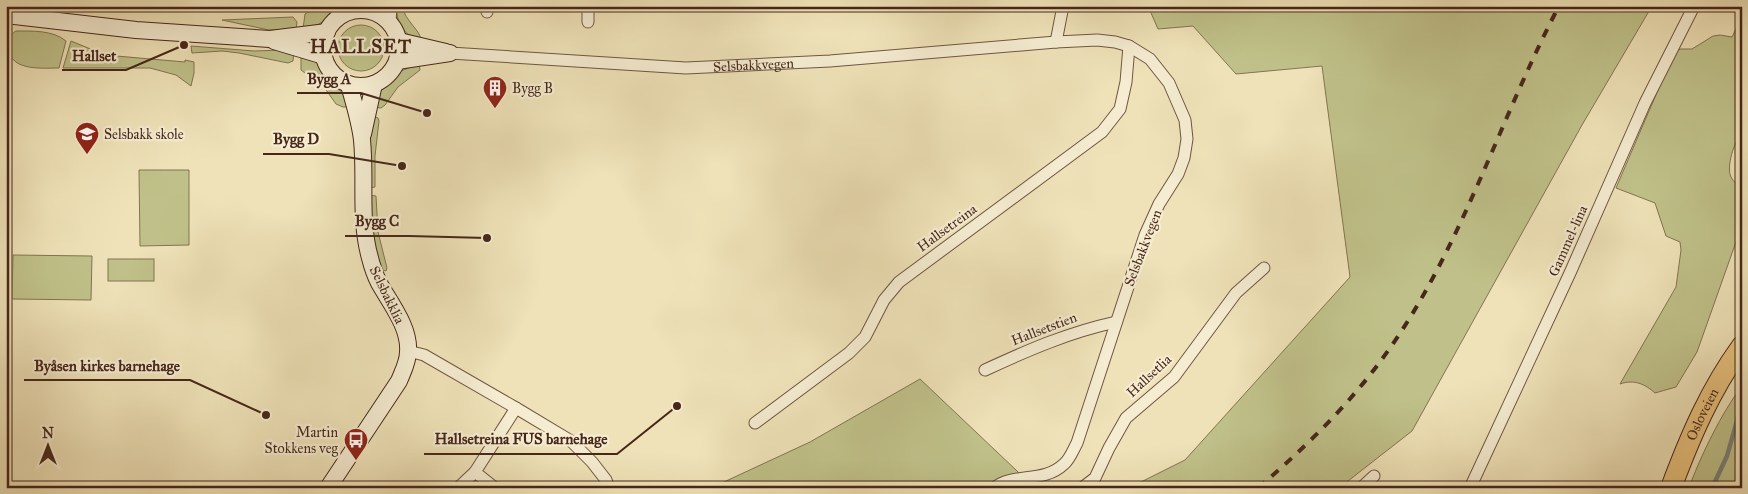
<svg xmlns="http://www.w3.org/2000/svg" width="1748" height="494" viewBox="0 0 1748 494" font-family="'IM FELL Great Primer',serif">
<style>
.green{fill:#c0c18a;stroke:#837452}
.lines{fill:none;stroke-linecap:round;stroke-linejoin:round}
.stream{stroke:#7a8078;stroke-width:4.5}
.street-casing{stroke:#705642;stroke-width:13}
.secondary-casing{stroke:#46271a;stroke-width:18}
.highway-casing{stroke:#46271a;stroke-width:22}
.street{stroke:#f5ecd1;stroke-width:11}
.secondary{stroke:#f5ecd1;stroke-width:16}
.highway{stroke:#e8c17c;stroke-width:20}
.rail{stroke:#46271a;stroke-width:4;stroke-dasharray:9 9;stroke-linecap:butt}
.labels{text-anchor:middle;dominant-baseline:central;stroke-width:4.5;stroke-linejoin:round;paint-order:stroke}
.street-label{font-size:14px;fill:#46271a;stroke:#f5ecd1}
.poi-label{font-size:14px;fill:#46271a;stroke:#f5ecd1;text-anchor:start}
.district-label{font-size:19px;font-weight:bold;letter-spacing:1px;fill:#46271a;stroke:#f5ecd1}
.leader{fill:none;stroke:#46271a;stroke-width:2}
.callout-dot{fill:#46271a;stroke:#f5ecd1;stroke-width:2}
.callout-label{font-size:15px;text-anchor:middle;font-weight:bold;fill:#46271a;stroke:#f5ecd1;stroke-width:4.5;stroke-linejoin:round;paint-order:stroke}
</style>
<rect width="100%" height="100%" fill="#efe2b8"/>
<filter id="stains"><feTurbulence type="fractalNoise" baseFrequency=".004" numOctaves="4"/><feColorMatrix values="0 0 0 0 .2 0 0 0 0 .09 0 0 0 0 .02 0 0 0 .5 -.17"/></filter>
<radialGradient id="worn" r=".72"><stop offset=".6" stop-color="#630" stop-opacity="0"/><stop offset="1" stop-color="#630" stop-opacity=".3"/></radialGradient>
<g class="green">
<path d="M318,6h26c-18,11 -19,19 -41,23l2,-15z"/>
<path d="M396,6h6c3,15 19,25 19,34 -19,-6 -23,-14 -25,-34z"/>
<polygon points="1148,6 1652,6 1582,125 1412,431 1339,488 1129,488 1185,460 1350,277 1322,66 1236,74 1193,26 1158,29"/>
<polygon points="293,17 297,22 296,29 269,30 222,20"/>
<path d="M1742,17v117c-8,7 -16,33 -11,43 2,4 7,9 11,12v36l-45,127 -21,35 -21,6c-10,-9 -21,-14 -35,-9l56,-97 5,-37 -1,-8 -14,-6 -11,-33 -39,-15 57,-133 7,-6h12l21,-13 7,-1 12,2z"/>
<circle cx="361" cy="48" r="23"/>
<path d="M16,31c16,0 37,-1 50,10l-7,27c-17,0 -53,4 -50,-24 0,-6 2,-10 7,-13z"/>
<polygon points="71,41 105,55 185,62 185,60 194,62 194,73 191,86 176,75 150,68 63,68"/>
<polygon points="191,46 254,51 283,50 294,51 293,61 288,63 239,53 222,51 192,53"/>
<polygon points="301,53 319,63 328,78 346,97 349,107 343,107 336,104 324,87 301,70"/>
<polygon points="419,64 420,70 398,87 385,105 381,108 373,107 380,89 386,85 401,71"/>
<polygon points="372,115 378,118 379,121 375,156 375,187 369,188 369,155"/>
<polygon points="139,170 189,170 189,245 140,246"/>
<polygon points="369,195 376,196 378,232 387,268 386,271 380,269 374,244"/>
<polygon points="13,255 92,256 91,300 12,299"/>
<rect x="108" y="259" width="46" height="22"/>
<polygon points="920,379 1035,488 711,488 810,442"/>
<path d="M1742,386v102h-53c11,-31 33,-76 53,-102z"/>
</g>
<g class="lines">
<polyline class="stream" points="1712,488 1727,456 1742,403"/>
<defs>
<g id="street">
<polyline points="366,11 369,6"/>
<polyline points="487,12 487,6"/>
<polyline points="588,22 588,6"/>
<polyline points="390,23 391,6"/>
<polyline points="1056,42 1063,6"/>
<path id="s1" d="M450,53l236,15 144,-7 226,-19 41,-2 18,2 14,4 21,13 19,24 16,37 2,19 -3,19 -6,16 -19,30 -14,31 -68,208c-4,7 -7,16 -13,21 -21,20 -50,8 -70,24"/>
<polyline points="408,351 424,355 516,408 571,441 592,462 606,480 609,488"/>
<path d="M985,370c43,-20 85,-38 131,-48"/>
<polyline points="755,423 849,353 865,337 884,300 899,282 1102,132 1120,109 1126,82 1129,46"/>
<polyline points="458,488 475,472"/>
<polyline points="495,488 475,472 516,408"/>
<polyline points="1082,488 1095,478 1109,448 1126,418 1174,377 1236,293 1264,268"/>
<polyline points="1361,488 1374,476"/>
<polyline points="1470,488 1570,273 1645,103 1694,6"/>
</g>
<g id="secondary">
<circle cx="361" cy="48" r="38"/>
<polyline points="6,15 136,30 270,39 327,32"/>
<polyline points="274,41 324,56"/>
<polyline points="399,41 446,52"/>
<polyline points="397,61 450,53"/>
<polyline points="363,134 374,84"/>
<path d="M328,488l71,-107c4,-10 9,-19 9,-29 2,-25 -18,-49 -29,-69 -4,-8 -7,-17 -9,-25 -11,-39 -4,-79 -8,-118 -2,-18 -8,-37 -13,-55"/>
</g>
<g id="highway">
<path id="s2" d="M1671,488c19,-51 39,-98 71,-142"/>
</g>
</defs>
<use href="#street" class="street-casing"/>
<use href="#secondary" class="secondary-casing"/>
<use href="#highway" class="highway-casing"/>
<use href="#street" class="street"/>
<use href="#secondary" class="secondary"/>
<use href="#highway" class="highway"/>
<path class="rail" d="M1258,488c49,-42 95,-87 132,-140 73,-104 110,-230 169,-342"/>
</g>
<defs>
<symbol id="building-pin" viewBox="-11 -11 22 30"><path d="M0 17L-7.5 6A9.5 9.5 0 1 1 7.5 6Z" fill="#8f2418" stroke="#f5ecd1"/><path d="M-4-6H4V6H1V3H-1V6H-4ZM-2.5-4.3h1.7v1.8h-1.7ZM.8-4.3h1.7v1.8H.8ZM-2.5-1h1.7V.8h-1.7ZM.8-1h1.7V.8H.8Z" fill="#fff"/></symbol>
<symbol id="school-pin" viewBox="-11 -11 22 30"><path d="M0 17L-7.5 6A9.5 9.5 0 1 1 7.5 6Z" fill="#8f2418" stroke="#f5ecd1"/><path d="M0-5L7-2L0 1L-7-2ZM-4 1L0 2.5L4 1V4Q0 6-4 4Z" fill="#fff"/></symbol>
<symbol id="bus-pin" viewBox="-11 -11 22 30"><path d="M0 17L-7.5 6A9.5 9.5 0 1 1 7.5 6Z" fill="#8f2418" stroke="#f5ecd1"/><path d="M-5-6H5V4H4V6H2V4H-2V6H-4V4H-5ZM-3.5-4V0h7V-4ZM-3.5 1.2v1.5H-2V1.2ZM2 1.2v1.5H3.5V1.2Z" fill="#fff"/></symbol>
</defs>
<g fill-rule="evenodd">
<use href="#building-pin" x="481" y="74" width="28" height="38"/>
<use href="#school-pin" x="73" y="120" width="28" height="38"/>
<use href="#bus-pin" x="342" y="426" width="28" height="38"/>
</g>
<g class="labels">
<g class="street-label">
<text stroke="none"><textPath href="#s1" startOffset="304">Selsbakkvegen</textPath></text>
<text transform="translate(947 228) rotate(-36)">Hallsetreina</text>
<text transform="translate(1568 241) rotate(-66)">Gammel-lina</text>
<text transform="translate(1143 248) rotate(-69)">Selsbakkvegen</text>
<text transform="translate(387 295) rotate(64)">Selsbakklia</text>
<text transform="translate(1044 329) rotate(-21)">Hallsetstien</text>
<text transform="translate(1149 376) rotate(-43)">Hallsetlia</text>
<text stroke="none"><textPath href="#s2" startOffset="80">Osloveien</textPath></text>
</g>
<g class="poi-label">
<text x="512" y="88">Bygg B</text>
<text x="104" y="134">Selsbakk skole</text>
<text x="338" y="432" text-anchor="end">Martin<tspan x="338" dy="16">Stokkens veg</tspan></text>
</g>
<g class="district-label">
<text x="361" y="46">HALLSET</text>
</g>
</g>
<path class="leader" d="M184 45L126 70H62M427 113L361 93H297M402 166L329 154H263M487 238L409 236H345M266 415L190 380H24M677 406L617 454H424"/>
<g class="callout-dot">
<circle cx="184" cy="45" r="5"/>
<circle cx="427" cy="113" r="5"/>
<circle cx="402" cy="166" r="5"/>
<circle cx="487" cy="238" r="5"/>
<circle cx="266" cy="415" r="5"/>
<circle cx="677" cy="406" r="5"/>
</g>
<g class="callout-label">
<text x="94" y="61">Hallset</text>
<text x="329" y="84">Bygg A</text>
<text x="296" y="144">Bygg D</text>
<text x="377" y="226">Bygg C</text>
<text x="107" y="371">Byåsen kirkes barnehage</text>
<text x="521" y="444">Hallsetreina FUS barnehage</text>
</g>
<rect width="1748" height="494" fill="none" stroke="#efe2b8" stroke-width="25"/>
<rect x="8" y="8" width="1733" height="479" fill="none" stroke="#46271a" stroke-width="2.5"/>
<rect x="12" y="12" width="1723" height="469" fill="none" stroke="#46271a"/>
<g transform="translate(48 446)" stroke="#f5ecd1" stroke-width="4" paint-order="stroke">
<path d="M0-4L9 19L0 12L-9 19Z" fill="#46271a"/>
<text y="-8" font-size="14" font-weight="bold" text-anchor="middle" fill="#46271a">N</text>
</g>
<rect width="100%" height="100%" filter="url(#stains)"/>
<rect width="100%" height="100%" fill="url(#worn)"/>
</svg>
